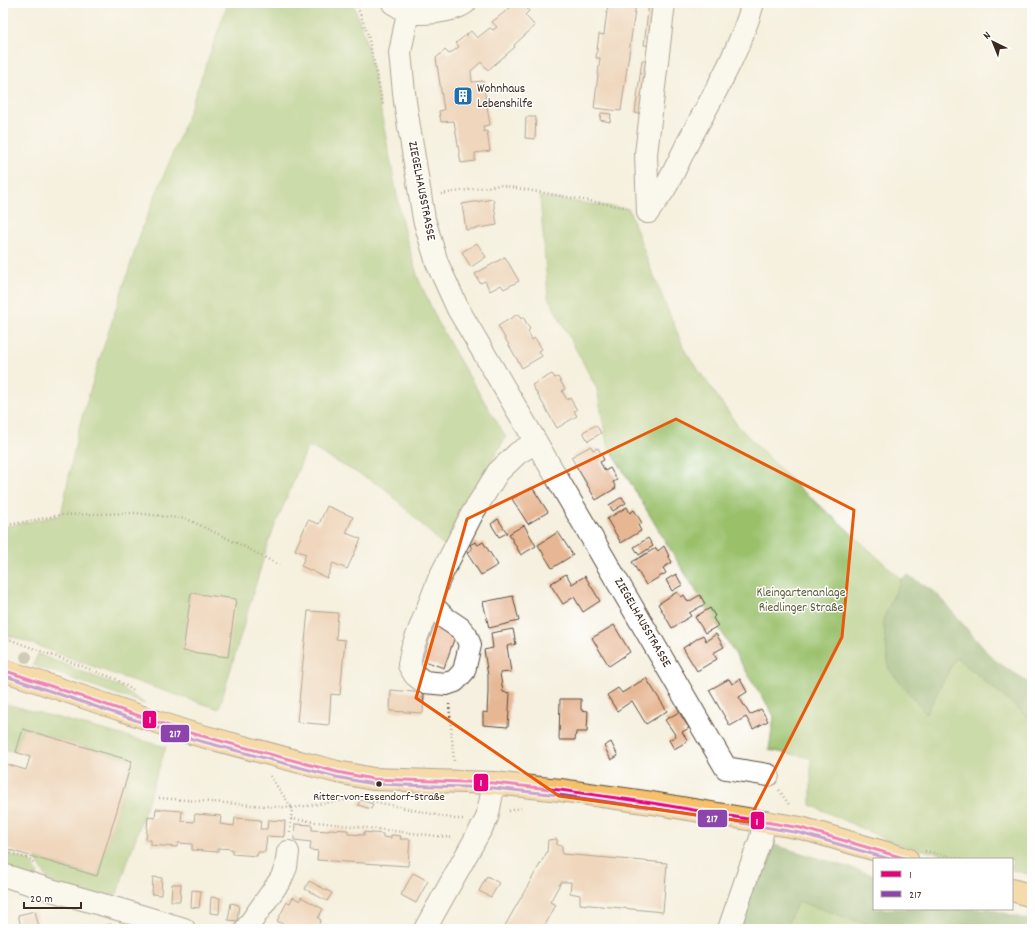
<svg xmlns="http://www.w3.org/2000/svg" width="1035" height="932" viewBox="0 0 1035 932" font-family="Dekko,sans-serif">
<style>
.green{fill:#9ac06b;stroke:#6a7544}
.forest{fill:#7ba65f;stroke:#5b683e}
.building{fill:#e7b794}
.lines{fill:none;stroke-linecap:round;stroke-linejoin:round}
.minor-casing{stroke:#57483b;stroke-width:24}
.major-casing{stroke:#57483b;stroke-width:24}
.path{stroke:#57483b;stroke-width:2.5;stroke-dasharray:1 3;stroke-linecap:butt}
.minor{stroke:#fff;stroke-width:22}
.major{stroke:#f6c16b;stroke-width:22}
.bus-1-casing{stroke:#fff;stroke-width:6}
.bus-2-casing{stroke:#fff;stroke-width:6}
.bus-1{stroke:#e5007d;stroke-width:3}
.bus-2{stroke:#8e44ad;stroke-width:3}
.tree{fill:#a1a084}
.marked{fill:none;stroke:#e8590c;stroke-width:3;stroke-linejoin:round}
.bus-dot{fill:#3b2a1e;stroke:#fff;stroke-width:1.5}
.labels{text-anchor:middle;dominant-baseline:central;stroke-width:3;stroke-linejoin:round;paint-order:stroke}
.bus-label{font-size:12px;fill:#3b2a1e;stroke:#fff}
.poi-label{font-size:13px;fill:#3b2a1e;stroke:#fff;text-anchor:start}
.street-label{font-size:13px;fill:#3b2a1e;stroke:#fff}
.park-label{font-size:13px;fill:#5c5e39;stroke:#fff}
.line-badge{stroke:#fff;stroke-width:1.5}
.badge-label{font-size:11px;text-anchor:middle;font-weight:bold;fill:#fff}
</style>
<rect width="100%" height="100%" fill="#fff"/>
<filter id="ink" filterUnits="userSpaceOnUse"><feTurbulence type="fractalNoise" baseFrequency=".025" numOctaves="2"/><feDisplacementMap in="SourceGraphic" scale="8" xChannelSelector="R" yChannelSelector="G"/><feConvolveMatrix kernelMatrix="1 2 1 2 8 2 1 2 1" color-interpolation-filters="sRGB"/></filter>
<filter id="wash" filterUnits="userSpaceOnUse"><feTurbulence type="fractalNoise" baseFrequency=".012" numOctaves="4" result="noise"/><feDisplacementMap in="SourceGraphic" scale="16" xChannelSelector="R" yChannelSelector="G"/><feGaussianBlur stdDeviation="0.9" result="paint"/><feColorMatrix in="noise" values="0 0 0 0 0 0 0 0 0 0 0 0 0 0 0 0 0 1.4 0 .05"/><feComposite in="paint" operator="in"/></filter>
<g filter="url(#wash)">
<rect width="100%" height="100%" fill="#f5f0df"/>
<g class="green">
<polygon points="228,3 353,3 365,37 378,96 403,226 418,278 439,324 461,363 506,437 466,505 445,547 383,487 308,446 268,543 219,709 116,675 3,633 3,527 61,515 78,431 98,364 143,226 185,123"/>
<polygon points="540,197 629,209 649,265 685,351 738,426 797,486 840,523 901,579 883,620 926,713 956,657 1032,720 1032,875 1012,870 1012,859 962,859 893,843 811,805 811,758 769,750 774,716 673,554 607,444 597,389 548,297"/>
<polygon points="38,654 121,687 145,704 33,665"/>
<polygon points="3,703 166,747 117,894 97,900 51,885 35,858 97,876 132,761 23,729 16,752 3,749"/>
<polygon points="3,853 31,861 38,874 35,878 3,868"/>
<polygon points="798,901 881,929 785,929"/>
</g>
<g class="forest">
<polygon points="908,575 936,593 993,659 1032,685 1032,720 956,657 926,714 889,669 883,620 901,579"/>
<polygon points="761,841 874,875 874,909 990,909 1032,921 1032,929 881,929 798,901 785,929 732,929"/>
</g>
<g id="blocks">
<g class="building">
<polygon points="516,3 523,3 529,11 525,15 535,26 514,45 515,47 488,70 481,62 471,71 472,82 483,81 490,125 483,126 484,132 487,131 490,151 475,153 475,161 461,163 454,121 441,122 439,111 444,110 436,58 445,50 449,54 459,47 456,43 471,31 477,38 490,28 493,30 497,27 492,22"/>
<polygon points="608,3 636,3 621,111 594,108 600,58 596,58 599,34 604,35"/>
<polygon points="649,3 658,3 653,46 644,45"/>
<polygon points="642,60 651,61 644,114 635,113"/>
<polygon points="601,113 611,114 610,122 600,120"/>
<polygon points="526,117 536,117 535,139 525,138"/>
<polygon points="493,199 497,225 466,230 462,204"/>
<polygon points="477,243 486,257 471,267 462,252"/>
<polygon points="505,257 519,281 504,289 501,285 490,291 485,281 480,283 475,274"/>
<polygon points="518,314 521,319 523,317 530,329 528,331 532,340 535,338 542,349 539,351 542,356 522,368 498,326"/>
<polygon points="552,374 555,378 558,377 565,389 562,391 567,400 570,398 577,410 574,411 577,416 557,428 532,385"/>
<polygon points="596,425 601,433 588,441 583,432"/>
<polygon points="591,446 593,450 598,448 604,460 600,462 605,471 610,468 617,480 613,482 616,488 596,500 571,457"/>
<polygon points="532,487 548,512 528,524 512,499"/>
<polygon points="622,497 626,503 613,511 609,505"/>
<polygon points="327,506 353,517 346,533 361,539 347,569 333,563 327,578 301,566 306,554 295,550 308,520 319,524"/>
<polygon points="627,507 630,513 634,510 642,523 638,525 641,531 621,543 607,519"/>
<polygon points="498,519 507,533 499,537 491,524"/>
<polygon points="524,525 536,546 521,555 509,534"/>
<polygon points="558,532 573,555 552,568 538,545"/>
<polygon points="648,538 653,546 639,555 634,547"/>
<polygon points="475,542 478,545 483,542 498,565 481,575 467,553 472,549 470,545"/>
<polygon points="664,546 669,556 668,556 672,562 663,568 666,573 646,585 632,562 656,548 658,551"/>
<polygon points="566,574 572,584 585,576 600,601 583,612 574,597 563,604 550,584"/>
<polygon points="676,574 682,585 672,591 666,580"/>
<polygon points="677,592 681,597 684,595 688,602 700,595 705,604 689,613 691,616 672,628 658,604"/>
<polygon points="191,593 236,599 228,657 183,651"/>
<polygon points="513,596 519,621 489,628 483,602"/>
<polygon points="710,608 715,616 713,618 718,626 705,633 695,617"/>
<polygon points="308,611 338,613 336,639 345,640 340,695 331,694 329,725 297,722"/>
<polygon points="435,623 457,631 444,668 422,660"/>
<polygon points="614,625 630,652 609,666 592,638"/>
<polygon points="513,629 516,644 507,646 511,672 500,673 503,692 510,693 508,727 483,725 483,712 487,713 488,692 488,676 484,650 493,648 491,633"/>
<polygon points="716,634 724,647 713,653 717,659 697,671 683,648 703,635 706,641"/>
<polygon points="646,678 667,711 646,724 632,701 617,711 607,695 618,688 622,693"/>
<polygon points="729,679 732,684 740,679 747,692 739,697 750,715 761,709 768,721 753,729 746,717 730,726 709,690"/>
<polygon points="391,690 424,693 423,713 390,711"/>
<polygon points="560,699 581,699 581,710 588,711 587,732 576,732 575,740 559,740"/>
<polygon points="679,712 689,728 682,732 688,741 674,749 669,740 676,736 665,720"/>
<polygon points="23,729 132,761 97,876 3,848 3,763 26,770 30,757 16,752"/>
<polygon points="611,742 618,756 611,760 604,746"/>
<polygon points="360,800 373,804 371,809 358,805"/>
<polygon points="156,809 182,811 181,821 194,822 195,814 221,816 220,824 234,826 235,818 261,820 260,829 267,829 268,820 285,821 284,837 267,836 265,852 258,852 257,856 232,854 232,849 218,848 218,852 192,850 192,844 178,843 177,847 151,845 151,840 146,840 148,817 155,818"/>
<polygon points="295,824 312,825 312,830 329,831 329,829 348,830 348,834 364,835 364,832 383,834 383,837 391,838 391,835 401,836 400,839 410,839 408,866 317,860 318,851 310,850 311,842 294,840"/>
<polygon points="557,839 557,845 562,846 562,854 667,863 663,912 580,904 580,895 570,893 571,882 561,882 550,902 556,905 543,929 503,929 547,852 548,840"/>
<polygon points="413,873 428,881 416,903 401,895"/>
<polygon points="487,876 499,883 491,897 479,891"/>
<polygon points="153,877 162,878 161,895 152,894"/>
<polygon points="309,881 332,893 327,901 305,889"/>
<polygon points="172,884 181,884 180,901 171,901"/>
<polygon points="192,890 201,891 199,908 191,907"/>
<polygon points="211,897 220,898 219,914 210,913"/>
<polygon points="293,897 300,901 301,897 323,909 318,918 321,920 316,929 306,929 301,926 300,929 292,929 277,921 287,902 290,903"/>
<polygon points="231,903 239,905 237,921 228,920"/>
<polygon points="35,911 39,927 31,929 22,929 18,915"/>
<polygon points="111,924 112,929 94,929"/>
</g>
</g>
</g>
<g filter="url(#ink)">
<use href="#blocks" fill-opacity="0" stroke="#57483b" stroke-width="1"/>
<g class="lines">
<defs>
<g id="minor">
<path d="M393,3c5,3 9,6 14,8 13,5 48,0 58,-8"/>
<polyline points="408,12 400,53 405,102 424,219 437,263 458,309 536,442 726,768 768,775"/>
<path d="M648,212c5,-7 11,-15 16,-22 10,-17 18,-37 28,-55 23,-43 48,-85 61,-132"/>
<polyline points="648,212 646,154 664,3"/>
<polyline points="431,601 436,609 445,618 460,628 466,635 470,645 464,671 455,681 446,684 424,682 415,675 409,665 412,649 439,579 472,514 498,472 518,453 536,442"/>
<polyline points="3,875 44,888 121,910 184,929"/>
<polyline points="246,929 281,879 286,867 288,852"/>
<polyline points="425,929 487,818 494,783"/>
<polyline points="729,929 750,868 760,841 765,822"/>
</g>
<g id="major">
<polyline points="3,670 187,732 337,772 373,779 494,783 560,790 652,803 801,828 907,859"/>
<polyline points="1012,890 1032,896"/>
</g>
</defs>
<use href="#minor" class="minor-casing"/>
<use href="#major" class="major-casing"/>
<g class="path">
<polyline points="356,3 368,35 383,105"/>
<polyline points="441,194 499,185 629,208"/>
<polyline points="3,526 60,515 135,513 187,519 243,546 279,565"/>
<polyline points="3,637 116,679 135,692"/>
<polyline points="449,704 454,761"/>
<polyline points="270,776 292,808"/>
<polyline points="779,790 790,806"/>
<polyline points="159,798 292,808"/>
<polyline points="372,801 455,819 463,819"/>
<polyline points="509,811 521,808"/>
<polyline points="291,819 454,838"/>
<polyline points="290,832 292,808 359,798"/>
<polyline points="3,851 32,860 34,864"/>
<polyline points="925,851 962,859"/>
</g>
<use href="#minor" class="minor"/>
<use href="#major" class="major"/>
<defs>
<polyline id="bus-1" points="3,670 187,732 337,772 373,779 494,783 560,790 652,803 801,828 907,859"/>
<polyline id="bus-2" points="3,675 185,737 336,777 373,784 494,788 559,795 651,808 800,833 889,859"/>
</defs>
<use href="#bus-1" class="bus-1-casing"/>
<use href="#bus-2" class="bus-2-casing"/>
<use href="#bus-1" class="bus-1"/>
<use href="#bus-2" class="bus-2"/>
</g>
<circle class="tree" cx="26" cy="657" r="6"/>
</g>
<path d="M0 0H1035V932H0ZM676,419l178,91 -12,127 -94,185 -189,-26 -143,-98 51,-179z" fill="#f5f0df" fill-opacity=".55" fill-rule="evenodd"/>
<path class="marked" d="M676,419l178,91 -12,127 -94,185 -189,-26 -143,-98 51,-179z"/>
<defs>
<symbol id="building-square" viewBox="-11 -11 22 22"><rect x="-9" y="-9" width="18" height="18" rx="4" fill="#1f6fb2" stroke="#fff"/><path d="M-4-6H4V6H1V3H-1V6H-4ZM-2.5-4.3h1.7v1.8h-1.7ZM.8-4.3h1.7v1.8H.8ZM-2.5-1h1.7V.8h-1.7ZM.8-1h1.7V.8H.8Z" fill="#fff"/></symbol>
</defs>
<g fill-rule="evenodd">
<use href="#building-square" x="452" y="85" width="22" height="22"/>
</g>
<circle class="bus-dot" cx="379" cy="784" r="3.5"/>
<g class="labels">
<g class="bus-label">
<text x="379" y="797">Ritter-von-Essendorf-Straße</text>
</g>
<g class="poi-label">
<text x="477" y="89">Wohnhaus<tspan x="477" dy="15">Lebenshilfe</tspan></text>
</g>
<g class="street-label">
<text transform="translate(421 191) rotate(79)">ZIEGELHAUSSTRASSE</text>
<text transform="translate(642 623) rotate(60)">ZIEGELHAUSSTRASSE</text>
</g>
<g class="park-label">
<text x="801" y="593">Kleingartenanlage<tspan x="801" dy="15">Riedlinger Straße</tspan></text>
</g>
</g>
<g class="line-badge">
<rect x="142" y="710" width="15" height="19" rx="4" fill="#e5007d"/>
<rect x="160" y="724" width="30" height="19" rx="4" fill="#8e44ad"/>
<rect x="473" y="773" width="16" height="19" rx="4" fill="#e5007d"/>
<rect x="697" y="809" width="31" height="19" rx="4" fill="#8e44ad"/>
<rect x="750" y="811" width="15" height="19" rx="4" fill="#e5007d"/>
</g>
<g class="badge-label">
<text x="150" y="723">1</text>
<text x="175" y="737">217</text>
<text x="481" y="786">1</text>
<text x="712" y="822">217</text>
<text x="757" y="825">1</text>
</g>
<rect width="1035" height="932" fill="none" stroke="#fff" stroke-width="16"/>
<rect x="873" y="858" width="140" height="52" fill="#ffffff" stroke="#b1aaa5"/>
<rect x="881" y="871" width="20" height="6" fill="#e5007d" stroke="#b1aaa5"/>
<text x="909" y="878" font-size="12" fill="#3b2a1e">1</text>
<rect x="881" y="891" width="20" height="6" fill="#8e44ad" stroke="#b1aaa5"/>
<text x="909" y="898" font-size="12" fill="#3b2a1e">217</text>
<g transform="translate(993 42) rotate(317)" stroke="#ffffff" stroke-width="3" paint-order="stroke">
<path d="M0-3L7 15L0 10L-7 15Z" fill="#3b2a1e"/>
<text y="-6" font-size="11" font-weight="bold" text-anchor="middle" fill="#3b2a1e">N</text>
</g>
<path d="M24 902v6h57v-6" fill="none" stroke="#3b2a1e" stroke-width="2"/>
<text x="30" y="902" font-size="12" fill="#3b2a1e" stroke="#ffffff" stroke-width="3" paint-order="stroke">20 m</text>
</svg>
